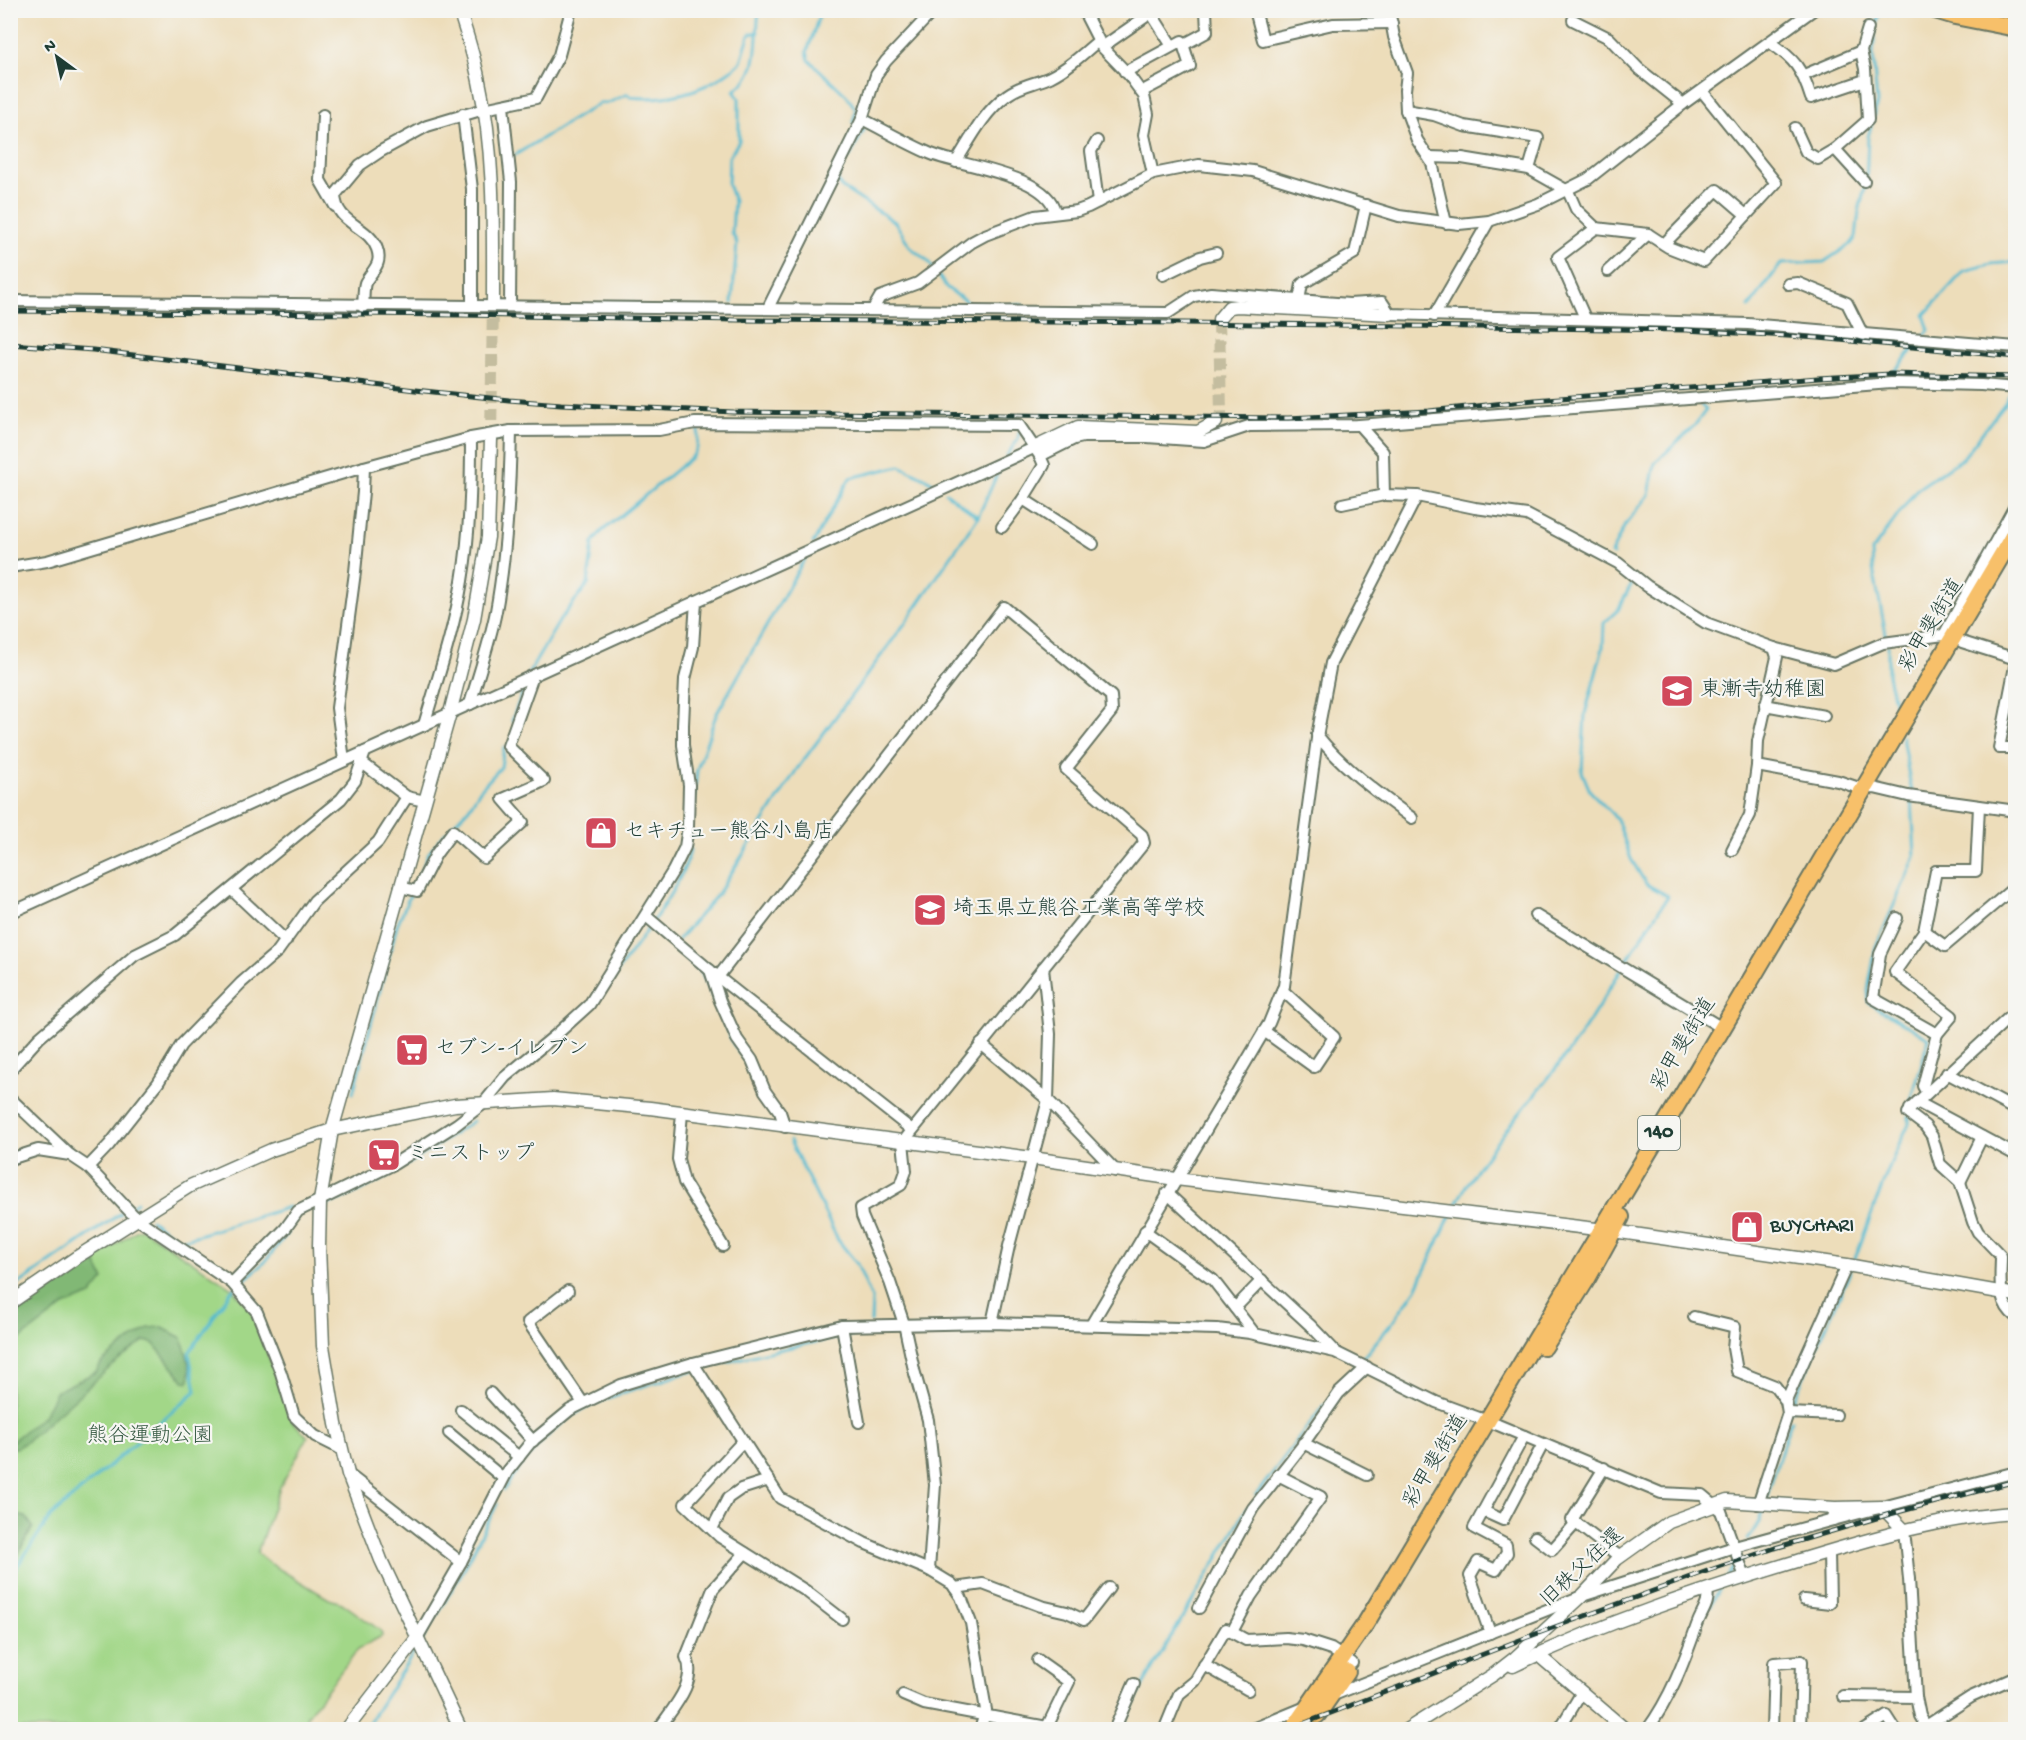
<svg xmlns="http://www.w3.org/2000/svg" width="2026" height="1740" viewBox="0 0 2026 1740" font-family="'Gochi Hand','Klee One',sans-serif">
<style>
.green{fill:#a2d788;stroke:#608a5e;stroke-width:1.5}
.forest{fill:#81b874;stroke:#507a54;stroke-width:1.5}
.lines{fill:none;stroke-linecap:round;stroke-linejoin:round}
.stream{stroke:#51b9cf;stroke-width:3}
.tertiary-tunnel{stroke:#c4bd9f;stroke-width:12;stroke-dasharray:12 6;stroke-linecap:butt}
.minor-casing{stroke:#677563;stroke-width:14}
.tertiary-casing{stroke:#677563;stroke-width:15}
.trunk-casing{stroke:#677563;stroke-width:20}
.minor{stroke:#fff;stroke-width:10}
.tertiary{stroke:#fff;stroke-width:12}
.trunk{stroke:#f7c06b;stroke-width:16}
.rail-casing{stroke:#1f3d34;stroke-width:5}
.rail{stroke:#f6f6f2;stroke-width:3;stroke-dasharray:9;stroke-linecap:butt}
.labels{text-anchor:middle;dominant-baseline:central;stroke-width:4.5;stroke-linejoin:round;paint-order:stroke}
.shield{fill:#f6f6f2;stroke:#60746d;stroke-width:1.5}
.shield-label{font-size:20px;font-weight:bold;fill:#1f3d34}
.street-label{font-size:21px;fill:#1f3d34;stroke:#f6f6f2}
.poi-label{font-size:21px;fill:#1f3d34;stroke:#f6f6f2;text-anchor:start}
.park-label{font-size:21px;fill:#395c45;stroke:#f6f6f2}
</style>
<rect width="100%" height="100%" fill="#f6f6f2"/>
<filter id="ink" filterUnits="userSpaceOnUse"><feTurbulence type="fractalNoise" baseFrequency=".0167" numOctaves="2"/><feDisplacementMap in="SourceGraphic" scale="12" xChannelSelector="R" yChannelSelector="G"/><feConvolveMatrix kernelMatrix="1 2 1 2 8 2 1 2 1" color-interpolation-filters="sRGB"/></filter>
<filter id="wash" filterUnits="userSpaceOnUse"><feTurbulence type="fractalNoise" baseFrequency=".008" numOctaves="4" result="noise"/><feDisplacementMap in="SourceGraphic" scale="24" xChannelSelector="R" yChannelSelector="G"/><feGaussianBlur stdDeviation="1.35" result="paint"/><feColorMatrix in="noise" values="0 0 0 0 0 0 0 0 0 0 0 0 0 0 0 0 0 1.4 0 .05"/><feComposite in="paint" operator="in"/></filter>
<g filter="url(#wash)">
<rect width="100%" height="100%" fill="#edddba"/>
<polygon class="green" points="143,1229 232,1288 252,1312 293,1422 308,1437 280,1487 257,1553 266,1561 329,1599 342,1603 381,1631 382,1636 358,1649 306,1717 317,1729 11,1729 10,1317 137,1230"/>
<g class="forest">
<polygon points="94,1259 104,1279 91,1295 64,1306 11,1346 11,1317"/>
<path d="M161,1327l21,11c3,13 12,32 6,44l-4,-1 -31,-38 -9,-2 -31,24 -87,77 -10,6h-5v-6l32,-26 14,-25 39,-19 6,-10 27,-21 20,-13z"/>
<polygon points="11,1514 26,1517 33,1527 11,1568"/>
</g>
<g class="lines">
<g class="stream">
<polyline points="821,10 807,52 809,60 847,96 856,110 853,122 855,124"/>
<path d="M515,155l85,-52h8l20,-9 2,3c33,4 70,-4 97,-24 4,-3 12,-7 14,-12 3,-8 5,-18 9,-27l8,-2"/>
<polyline points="849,158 864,130 861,128"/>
<polyline points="838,177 837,179 841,187 895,222 911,248 928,261 947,288 973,306 1022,305 1022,308"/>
<path d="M732,303l5,-60 -5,-10 2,-32 -6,-17 1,-27 10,-16v-43l-5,-7c5,-4 11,-9 14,-14 11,-17 8,-47 11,-67"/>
<polyline points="1749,307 1781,264 1824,262 1852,243 1856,237 1859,211 1866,184 1868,137 1877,103 1873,54 1875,29 1880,10"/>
<polyline points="1924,336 1929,330 1924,315 1964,271 1991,264 2016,262"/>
<polyline points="1887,380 1920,341"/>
<polyline points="2013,384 2016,372"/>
<polyline points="1007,455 1018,439 1019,433"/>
<polyline points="946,493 978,517"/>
<polyline points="813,543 850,478 900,466 927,479 936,486"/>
<polyline points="1613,555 1611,554 1625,525 1649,495 1655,463 1695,425 1706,410 1701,405"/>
<polyline points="1887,639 1873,569 1872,551 1917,489 1963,458 2005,403 2012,390"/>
<polyline points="1888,646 1888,675 1898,719"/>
<polyline points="529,673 560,620 588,584 593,543 601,532 693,456 697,448 699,427"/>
<polyline points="512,721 526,682"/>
<polyline points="1902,737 1912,793"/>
<polyline points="693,806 697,770 716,715 805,558"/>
<polyline points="451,827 469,808 480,790 501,767 504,747"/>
<polyline points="417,880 429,853 446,832"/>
<polyline points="678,940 718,894 797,769 906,622 978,517 999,470"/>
<polyline points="677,949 702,973 716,1004"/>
<polyline points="1624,965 1668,896 1646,884 1631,859 1617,819 1590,791 1582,772 1585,714 1603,647 1604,623 1618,610 1634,579"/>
<path d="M609,983c20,-28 78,-103 81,-134"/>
<polyline points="721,1016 733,1043 748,1065 758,1090 772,1111"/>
<polyline points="505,1085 512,1078"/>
<polyline points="353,1093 397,925 412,891"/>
<polyline points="1910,1104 1929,1038 1869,1003 1868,990 1876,946 1915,857 1912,799"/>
<polyline points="790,1141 838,1240 857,1264 872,1299 871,1322"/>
<polyline points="132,1206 137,1202"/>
<path d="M323,1206c54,-19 103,-53 150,-85"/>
<path d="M1454,1208c28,-55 72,-100 109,-149 22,-27 39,-59 58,-89"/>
<polyline points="151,1220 179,1241 289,1207"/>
<polyline points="1853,1264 1890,1165 1909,1123 1909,1116"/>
<polyline points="10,1290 121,1213"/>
<polyline points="1336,1390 1392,1323 1416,1289 1450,1216"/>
<polyline points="1792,1410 1793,1401 1851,1270"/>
<path d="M504,1490c15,-26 49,-64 76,-79 24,-13 51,-21 77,-29 71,-23 142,-37 215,-51l-1,-2"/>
<polyline points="1256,1495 1324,1405"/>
<polyline points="1766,1499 1791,1420"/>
<polyline points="1748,1540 1759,1522 1764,1506"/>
<polyline points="10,1577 51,1516 196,1391 189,1353 231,1291 265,1262 288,1232"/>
<polyline points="1726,1579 1736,1562"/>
<polyline points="1711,1605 1719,1590"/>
<polyline points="422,1640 464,1569 497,1504"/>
<polyline points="364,1730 418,1646"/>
<polyline points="1155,1730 1124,1724 1140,1690 1247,1508"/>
</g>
</g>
</g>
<g filter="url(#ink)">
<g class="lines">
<g class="tertiary-tunnel">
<polyline points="1216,422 1221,414 1219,319"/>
<polyline points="491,439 493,301"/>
</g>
<defs>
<g id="minor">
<polyline points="1083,10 1102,47 1128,74 1144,96 1148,114 1144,135 1153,174"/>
<polyline points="1255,10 1263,40 1333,24 1392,23"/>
<polyline points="1389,10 1394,37 1407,73 1405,90 1406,110 1417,140 1432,163 1446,223"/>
<polyline points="1573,20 1609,38 1639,69 1683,104"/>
<path d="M1769,42c26,17 33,27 42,56l54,-18"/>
<polyline points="1183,45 1207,32 1206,10"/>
<polyline points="1102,47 1151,13 1172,46"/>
<polyline points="1125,72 1182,41 1190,66 1141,92"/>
<polyline points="1804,75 1861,51"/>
<polyline points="503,106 511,182 510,306"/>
<polyline points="1406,110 1434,115 1464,126 1538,138 1529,169"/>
<polyline points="463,114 472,189 472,306"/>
<polyline points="323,115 320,180 335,206"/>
<path d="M862,119c22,11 44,24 67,34 29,13 119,21 126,59"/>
<polyline points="1795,128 1806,152 1818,159 1835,149"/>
<polyline points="1097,141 1091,151 1098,202"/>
<polyline points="1429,157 1462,158 1529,169 1568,191 1576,209 1596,228 1558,257 1585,318"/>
<path d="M956,162c15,-24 28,-50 51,-67 15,-11 28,-11 43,-18 18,-9 33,-23 48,-36"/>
<polyline points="1864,181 1835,149 1868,120 1865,69 1861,51 1868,28"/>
<polyline points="1596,228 1648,234"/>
<polyline points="1664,244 1717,190 1746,215"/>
<polyline points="1608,271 1648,234 1668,247 1704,261 1776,183 1702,91"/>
<polyline points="1163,275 1200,257 1216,253"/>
<polyline points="1788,284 1798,283 1847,303 1863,335"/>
<polyline points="1299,300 1302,284 1355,253 1366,205"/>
<path d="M10,301c386,6 772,7 1158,12l26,-17 17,-3 138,11 33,-2 8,12 358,10 268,23"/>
<path d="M363,307c1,-7 0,-18 2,-24 6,-12 18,-18 12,-34 -8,-24 -41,-24 -42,-54l25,-30 21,-14 46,-25 57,-17 52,-11 23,-43 12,-45"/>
<polyline points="768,308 862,119 876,75 886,61 934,10"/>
<polyline points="873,309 880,297 918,283 972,242 985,235 1035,216 1077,211 1088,207 1153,174 1199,165 1253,171 1399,216 1459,224 1489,221 1538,204 1588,179 1683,104 1813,10"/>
<polyline points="1434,316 1489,221"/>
<polyline points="1359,425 1383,452 1384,495 1417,496 1475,508 1527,515 1618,563 1647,586 1706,623 1774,648 1777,657 1758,741 1757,766 1838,781 1862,789 1874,788 1908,796 2016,811"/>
<polyline points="1023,499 1093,544"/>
<polyline points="1342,504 1384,495"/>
<polyline points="1002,527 1023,499 1044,465 1040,456"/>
<polyline points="10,567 47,561 364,467 471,438 511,431 659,430 695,423 1019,425 1040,456 1074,439 1083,437 1147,437 1204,441 1249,426 1359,425 1891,383 1981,385 2016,388"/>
<polyline points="1949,637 1944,635 2016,504"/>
<polyline points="1962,642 2016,659"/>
<polyline points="1774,648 1834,664 1883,643 1944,635"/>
<polyline points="2016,661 1999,748 2016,748"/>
<path d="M470,704c9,-31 20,-62 26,-93 11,-60 14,-119 15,-180"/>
<polyline points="1765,705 1824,716"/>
<path d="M424,725c14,-48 30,-95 38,-144 8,-47 9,-95 9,-143"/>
<path d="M1317,735c26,33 61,58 95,83"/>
<polyline points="344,760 337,708 355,572 363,492 364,467"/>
<polyline points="361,762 407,797"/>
<polyline points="1732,850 1750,815 1757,766"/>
<polyline points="400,887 417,891 436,854 453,831 484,858 523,822 503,799 544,781 508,746 533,676"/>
<polyline points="232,890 286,941"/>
<polyline points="10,913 1036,447"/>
<polyline points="1535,915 1722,1028"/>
<polyline points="646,916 718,977 912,1130"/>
<polyline points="1897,918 1880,954 1873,998 1937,1034"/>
<polyline points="1924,931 1945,946 2016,886"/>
<polyline points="710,970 720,1001 737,1039 752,1060 765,1091 780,1112 785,1127"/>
<polyline points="718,977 1004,607 1111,696 1112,711 1066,769 1142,835 1144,843 903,1142 906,1171 901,1185 861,1208 862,1216 890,1282 904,1324 914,1370 928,1420 935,1485 929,1570"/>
<polyline points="1264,1031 1314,1067 1334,1037 1282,990"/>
<polyline points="981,1044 1048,1100 1116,1171"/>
<polyline points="10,1070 39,1038 135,955 175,935 341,799 355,781 365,752"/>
<polyline points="1947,1073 2016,1110"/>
<polyline points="1927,1093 1923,1086 1937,1034 1952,1016 1895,972 1924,931 1936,871 1976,871 1979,806"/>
<polyline points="10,1098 70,1155 88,1167 136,1218 232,1283 257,1312 281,1373 294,1416 315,1436 341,1449"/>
<polyline points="1917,1102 2016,1155"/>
<polyline points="1910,1109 2016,1011"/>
<polyline points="682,1113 678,1159 684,1182 723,1246"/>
<polyline points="1908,1113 1925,1126 1932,1136 1940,1164 1960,1182 1982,1137"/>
<polyline points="10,1159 38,1150 70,1155"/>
<polyline points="88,1167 109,1145 158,1083 181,1045 241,983 278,951 314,901 378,842 407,797 425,801"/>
<path d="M1960,1182l13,40 5,10 23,24c0,21 -5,46 15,61"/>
<polyline points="1167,1193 1311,1326 1335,1351"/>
<polyline points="1145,1231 1213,1280 1255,1334"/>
<polyline points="232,1283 285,1229 298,1211 394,1164 457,1124 483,1104 505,1077 557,1034 589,1005 673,871 685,847 688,827 689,785 683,745 683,725 685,679 693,647 696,601"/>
<polyline points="568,1291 528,1322 583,1403"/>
<polyline points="1235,1308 1262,1280"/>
<polyline points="1694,1317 1735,1327 1733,1348 1737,1371 1775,1386 1786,1401"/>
<polyline points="992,1323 1009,1246 1048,1100 1050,1034 1043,968"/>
<polyline points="1091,1325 1269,1023 1284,986 1318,731 1331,663 1417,496"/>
<polyline points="842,1326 859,1422"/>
<polyline points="693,1363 780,1498 864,1543 929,1570 952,1584 961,1597 971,1623 986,1710 980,1730"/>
<polyline points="490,1393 533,1441"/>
<polyline points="461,1410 519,1457"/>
<polyline points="1788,1413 1836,1415"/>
<polyline points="449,1433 503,1478"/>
<polyline points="743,1441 685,1504 720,1537 806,1591 842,1619"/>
<polyline points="1303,1443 1367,1475"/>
<polyline points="1604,1468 1572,1520 1620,1557"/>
<polyline points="348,1474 461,1562"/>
<polyline points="1758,1504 1788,1413 1786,1401 1847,1265"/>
<polyline points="1483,1511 1503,1520 1543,1444"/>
<polyline points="1833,1520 2016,1472"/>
<polyline points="712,1529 728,1498 741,1489 769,1480"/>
<polyline points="1535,1537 1552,1550 1576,1523"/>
<polyline points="955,1588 983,1584 1041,1606 1067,1612 1084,1620 1109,1588"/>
<polyline points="1804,1600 1830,1603 1829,1552"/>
<polyline points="1199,1608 1253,1508 1302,1446 1339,1393 1367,1367"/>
<polyline points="1232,1632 1251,1596 1321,1497 1278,1475"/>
<polyline points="1490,1633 1470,1576 1478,1562 1496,1570 1507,1553 1506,1545 1474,1528 1524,1436"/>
<polyline points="417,1638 461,1562 507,1472 530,1443 570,1410 621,1385 693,1363 842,1326 992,1323 1217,1329 1250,1333 1335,1352 1436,1402 1498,1425 1661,1493 1702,1495 1721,1511 1745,1577"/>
<polyline points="1038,1660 1069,1682 1047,1727"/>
<polyline points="1204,1665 1248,1690"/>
<polyline points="903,1695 924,1704 1047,1727 1050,1730"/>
<polyline points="1331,1696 1582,1596 1731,1548 1833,1520 1835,1508"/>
<polyline points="1843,1696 1916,1697 1909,1579 1904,1530"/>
<polyline points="1916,1697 1920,1716 1926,1726"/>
<path d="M658,1730c13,-20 41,-49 28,-73l27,-68 32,-36"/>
<polyline points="1114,1730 1134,1684"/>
<polyline points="1167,1730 1165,1728 1179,1694 1195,1681 1226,1629 1246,1640 1286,1638 1303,1640 1331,1649 1352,1663"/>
<polyline points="1250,1730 1308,1706"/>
<polyline points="1559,1730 1582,1692"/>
<path d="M1647,1730c24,-33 37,-68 50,-105 5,-14 13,-21 10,-35"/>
<polyline points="1772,1730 1774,1663 1802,1661 1800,1730"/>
<polyline points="1865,1730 1887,1716 1896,1730"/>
<polyline points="1920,1730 1971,1697 2016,1677"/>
</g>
<g id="tertiary">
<path d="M459,10c8,24 15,47 20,71 16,72 14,147 14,220"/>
<polyline points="1219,319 1229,307 1238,306 1390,314"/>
<polyline points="1036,447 1078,427 1198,432 1216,422"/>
<polyline points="10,1303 77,1257 190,1186 271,1150 332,1130 404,1115 455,1105 553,1099 650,1108 1032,1158 1176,1179 1613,1231 1847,1265 2016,1295"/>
<polyline points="1537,1654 1626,1730"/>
<path d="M1513,1666c90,-43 186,-75 281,-104 73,-22 145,-45 222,-49"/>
<polyline points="346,1730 417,1638"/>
<polyline points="461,1730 381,1560 348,1474 336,1424 323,1346 319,1247 320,1201 332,1130 450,713 474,619 488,537 491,439"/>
<polyline points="1406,1730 1493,1675 1515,1658 1582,1596 1617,1559 1669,1522 1727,1501 1835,1508 1882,1507 1904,1530"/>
</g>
<g id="trunk">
<polyline points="1935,10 1955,16 2016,28"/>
<polyline points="1544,1347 1588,1277 1621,1217"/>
<polyline points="1317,1715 1347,1672"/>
<polyline points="1292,1730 1366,1623 1697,1071 2016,531"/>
</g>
</defs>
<use href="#minor" class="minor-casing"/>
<use href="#tertiary" class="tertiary-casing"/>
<use href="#trunk" class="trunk-casing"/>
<use href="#minor" class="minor"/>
<use href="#tertiary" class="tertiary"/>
<use href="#trunk" class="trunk"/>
<defs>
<g id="rail">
<polyline points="10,311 462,315 737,320 1185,323 1686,330 1819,338 2016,357"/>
<polyline points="10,344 93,350 415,390 509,400 561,404 734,412 1288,418 1429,411 1534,400 1818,378 1891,374 2016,377"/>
<polyline points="1287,1730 1525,1638 1710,1570 1775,1548 1890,1514 2016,1481"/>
</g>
</defs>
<use href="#rail" class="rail-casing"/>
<use href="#rail" class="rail"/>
</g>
</g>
<defs>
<symbol id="school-square" viewBox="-11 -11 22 22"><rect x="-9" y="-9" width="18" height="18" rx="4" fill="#d1495b" stroke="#f6f6f2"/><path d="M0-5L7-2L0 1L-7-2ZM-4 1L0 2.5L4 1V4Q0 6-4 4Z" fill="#fff"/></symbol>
<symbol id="shop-square" viewBox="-11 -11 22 22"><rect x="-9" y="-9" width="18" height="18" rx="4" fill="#d1495b" stroke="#f6f6f2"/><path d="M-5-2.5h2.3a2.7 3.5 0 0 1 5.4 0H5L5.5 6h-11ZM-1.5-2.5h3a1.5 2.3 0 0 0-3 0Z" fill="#fff"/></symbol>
<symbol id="supermarket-square" viewBox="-11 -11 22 22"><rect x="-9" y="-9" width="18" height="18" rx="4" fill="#d1495b" stroke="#f6f6f2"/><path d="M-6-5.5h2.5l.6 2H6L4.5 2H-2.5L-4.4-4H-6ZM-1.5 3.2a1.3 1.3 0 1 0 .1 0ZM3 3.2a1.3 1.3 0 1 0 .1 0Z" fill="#fff"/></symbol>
</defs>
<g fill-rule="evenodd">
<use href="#school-square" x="1658" y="672" width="38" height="38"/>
<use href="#shop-square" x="582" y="814" width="38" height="38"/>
<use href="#school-square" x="911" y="891" width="38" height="38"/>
<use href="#supermarket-square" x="393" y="1031" width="38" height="38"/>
<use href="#supermarket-square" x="365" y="1136" width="38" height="38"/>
<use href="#shop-square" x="1728" y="1208" width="38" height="38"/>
</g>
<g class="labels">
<rect class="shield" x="1638" y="1116" width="42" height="34" rx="4.5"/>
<g class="shield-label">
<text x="1659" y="1133">140</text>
</g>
<g class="street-label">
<text transform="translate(1933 626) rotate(-59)">彩甲斐街道</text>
<text transform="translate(1685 1045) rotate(-59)">彩甲斐街道</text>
<text transform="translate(1437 1462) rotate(-59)">彩甲斐街道</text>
<text transform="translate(1583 1569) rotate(-43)">旧秩父往還</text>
</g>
<g class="poi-label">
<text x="1700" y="691">東漸寺幼稚園</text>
<text x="624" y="833">セキチュー熊谷小島店</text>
<text x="953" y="910">埼玉県立熊谷工業高等学校</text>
<text x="435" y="1050">セブン-イレブン</text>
<text x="407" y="1155">ミニストップ</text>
<text x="1770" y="1227">BUYCHARI</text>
</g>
<g class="park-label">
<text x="150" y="1437">熊谷運動公園</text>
</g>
</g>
<rect width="2026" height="1740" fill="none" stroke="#f6f6f2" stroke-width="36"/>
<g transform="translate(57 57) rotate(327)" stroke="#f6f6f2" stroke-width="4.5" paint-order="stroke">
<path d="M0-4.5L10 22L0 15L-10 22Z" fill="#1f3d34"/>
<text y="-9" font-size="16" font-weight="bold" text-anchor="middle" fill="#1f3d34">N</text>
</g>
</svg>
